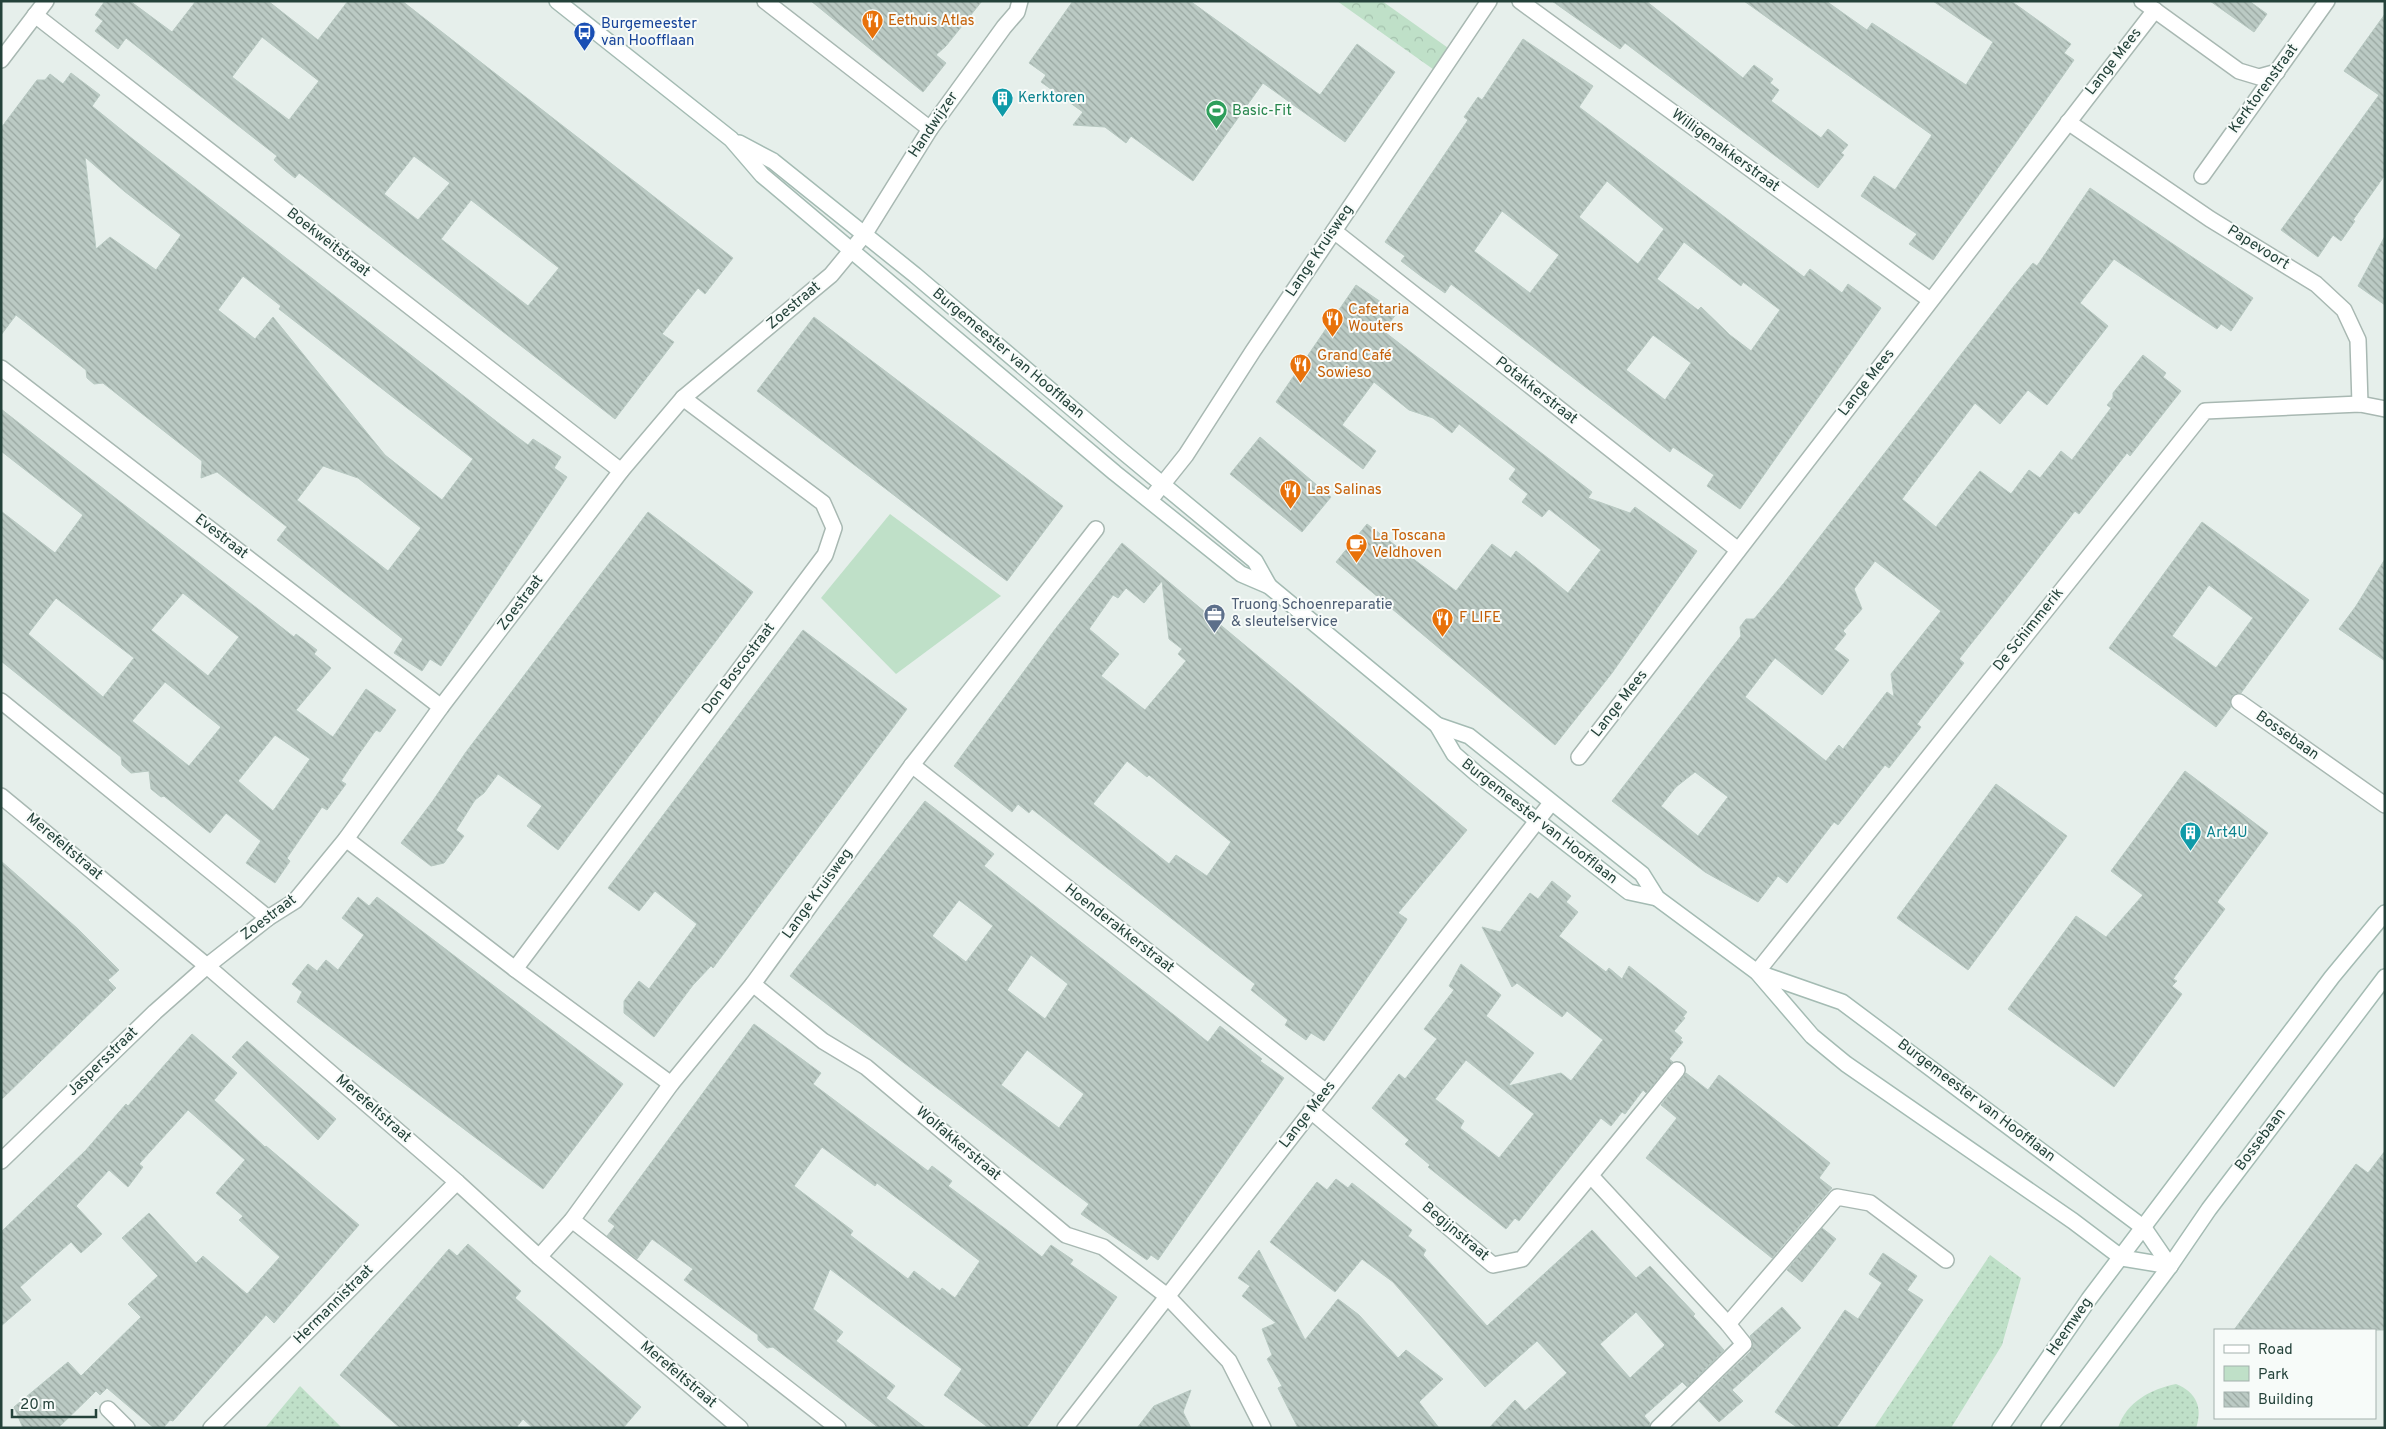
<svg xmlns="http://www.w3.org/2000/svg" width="2386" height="1429" viewBox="0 0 2386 1429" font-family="Overpass,sans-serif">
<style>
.grass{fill:url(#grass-dots)}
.forest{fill:url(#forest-crowns)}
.park{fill:#bfe0c8}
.building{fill:url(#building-back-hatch);stroke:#b8c9c2;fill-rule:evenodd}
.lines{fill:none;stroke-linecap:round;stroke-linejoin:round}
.street-casing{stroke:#a8b8b2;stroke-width:18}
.secondary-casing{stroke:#a4bbb3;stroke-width:18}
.street{stroke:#fff;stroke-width:15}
.secondary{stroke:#fff;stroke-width:15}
.labels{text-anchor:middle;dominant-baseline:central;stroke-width:4;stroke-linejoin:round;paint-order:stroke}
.food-label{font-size:15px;fill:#c56008;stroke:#f7fbf9;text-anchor:start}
.transit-label{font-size:15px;fill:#164399;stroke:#f7fbf9;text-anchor:start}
.street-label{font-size:15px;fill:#24423a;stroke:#f7fbf9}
.culture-label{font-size:15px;fill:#0d838f;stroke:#f7fbf9;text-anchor:start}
.leisure-label{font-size:15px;fill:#27864d;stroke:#f7fbf9;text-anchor:start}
.service-label{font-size:15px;fill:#4e5e75;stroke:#f7fbf9;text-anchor:start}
</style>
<defs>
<pattern id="grass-dots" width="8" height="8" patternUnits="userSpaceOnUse" patternTransform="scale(1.25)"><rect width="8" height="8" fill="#bfe0c8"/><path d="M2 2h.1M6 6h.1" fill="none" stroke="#a4c1ad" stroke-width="1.8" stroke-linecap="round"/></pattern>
<pattern id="forest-crowns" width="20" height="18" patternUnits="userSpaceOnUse" patternTransform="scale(1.25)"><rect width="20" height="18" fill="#bfe0c8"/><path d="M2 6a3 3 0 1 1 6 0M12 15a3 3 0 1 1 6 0" fill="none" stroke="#a4c1ad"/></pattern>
<pattern id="building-back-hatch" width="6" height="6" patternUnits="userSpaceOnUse" patternTransform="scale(1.25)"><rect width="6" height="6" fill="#bbcac4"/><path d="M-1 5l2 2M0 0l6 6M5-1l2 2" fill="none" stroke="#98a6a0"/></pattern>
</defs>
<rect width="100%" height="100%" fill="#e6efeb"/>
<g class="grass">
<polygon points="1990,1255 2021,1278 2002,1345 1951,1428 1874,1428"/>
<path d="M2176,1384c20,8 27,23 20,44h-78c8,-26 33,-39 58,-44z"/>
<polygon points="300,1386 342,1428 265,1428"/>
</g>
<polygon class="forest" points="1337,1 1382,1 1451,50 1437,72"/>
<polygon class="park" points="890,514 1001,596 896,674 821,598"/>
<g class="building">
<path d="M105,1h25l42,31 24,-31h72l50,39 30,-39h54l331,257 -28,36 -7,-6 -36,46 12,8 -59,77 -316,-246 -4,5 -10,-8 -11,-10 3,-4 -151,-118 -8,11 -23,-18 8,-10 -8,-6zM262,37l57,44 -30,39 -57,-43zM414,156l36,27 -32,37 -34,-26zM471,200l88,68 -31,38 -87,-67z"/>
<polygon points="811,1 982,1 946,46 936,55 946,63 923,92"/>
<polygon points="1073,1 1190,1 1320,95 1357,44 1395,72 1345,142 1263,83 1193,181 1131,136 1126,143 1105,127 1073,125 1083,112 1041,82 1046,75 1029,63"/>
<polygon points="1552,1 1646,1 1743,78 1754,65 1773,79 1770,83 1779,90 1771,101 1821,138 1828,129 1848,145 1841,153 1844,155 1818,188 1625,43 1620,49"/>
<polygon points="1744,1 1826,1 1867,30 1872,23 1966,85 1993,42 1933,1 2011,1 2071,44 2064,53 2074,60 1933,260 1909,244 1917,234 1861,196 1874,176 1895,190 1932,135"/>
<polygon points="2210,1 2249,1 2267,14 2254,32"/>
<polygon points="2385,14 2385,175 2353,220 2355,221 2341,241 2333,235 2318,257 2281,230 2379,95 2344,71"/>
<path d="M1523,39l70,47 -14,21 225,170 6,-8 32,24 6,-9 33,24 -141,201 -33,-23 7,-11 -41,-28 -3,5 -219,-168 -6,9 -23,-16 -21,-16 4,-5 -20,-14 83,-122 -4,-3 14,-20 4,3zM1607,181l57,48 -26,35 -59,-47zM1502,211l57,44 -29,38 -56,-42zM1684,242l57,44 2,-4 37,28 -29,41 -21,-16 -29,-28 -3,3 -41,-31zM1653,335l38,28 -26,37 -39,-30z"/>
<path d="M71,73l29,22 -8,11 42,34 367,285 27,20 5,-6 28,18 -7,11 13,9 -126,189 -11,-7 -8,12 -28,-18 9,-14 -126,-99 10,-13 -70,-55 -16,6 1,-17 -99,-78 -9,1 -7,-6 -1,-8 -70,-55 -15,20v-207l36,-48h8l5,-6 13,10zM85,157l39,34 57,44 -25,35 -46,-33 -14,12zM243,276l38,30 -2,3 194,150 -31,41 -57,-45 -112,-138 -18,22 -37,-29zM323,466l35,12 63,50 -33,43 -91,-71z"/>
<path d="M2090,188l163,110 -22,33 -10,-7 -4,5 -103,-70 -34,44 28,23 -61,79 -19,-15 -28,34 -25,-21 -73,96 34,28 44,-56 31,23 18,-24 11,8 21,-27 11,9 39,-52 -4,-3 6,-7v-5l30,-38 23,18 -3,4 18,14 -51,65 -3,-3 -48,61 -4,-3 -62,80 -54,68 5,4 -47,61 4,3 -32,41 -4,-3 -47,60 -4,-3 -47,61 -9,-7 -20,26 -53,-30 -93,-71 129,-165 -1,-9 6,-8h8l30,-36 230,-297 19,-23 4,3zM1875,561l66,50 -50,63 3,23 -7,-5 -44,57 -4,-4 -13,16 -81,-64 30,-39 47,37 27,-35 -15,-11 12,-15 -3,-3 19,-22 -8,-20zM1695,772l33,25 -30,39 -37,-30 15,-19z"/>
<polygon points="2385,236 2385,305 2358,286"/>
<polygon points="1356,285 1397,313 1387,326 1389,327 1386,333 1592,492 1588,498 1630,513 1635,507 1697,551 1612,673 1555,745 1336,562 1367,524 1456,591 1492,544 1511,558 1516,551 1568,593 1601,550 1549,509 1542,517 1522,502 1528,494 1509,479 1516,469 1459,424 1452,433 1433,418 1409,410 1374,382 1342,425 1376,451 1363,469 1276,402"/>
<polygon points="814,317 1063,506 1007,581 757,391"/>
<path d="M1,409l293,228 2,-3 21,16 -3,4 17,14 -35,42 37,27 33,-48 30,21 -16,22 -4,-2 -17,24 -18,27 5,3 -19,26 -5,-3 -35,51 3,3 -15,22 -29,-20 15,-22 -35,-28 -16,20 -46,-37 -3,1 -10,-8 -2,-18 -18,2 -9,-8 -1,-8 -120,-96v-150l54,42 28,-38 -82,-64zM183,593l56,44 -31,39 -57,-46zM56,598l78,60 -31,39 -75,-63zM165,682l56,45 -32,39 -57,-45zM275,735l35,24 -37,52 -35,-30z"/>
<polygon points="1260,437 1331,497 1302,532 1230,474"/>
<polygon points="648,512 753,592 558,850 527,826 542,806 498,774 484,793 475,800 456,830 464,836 444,863 431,866 401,843 432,802 466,752"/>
<path d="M2202,522l107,78 -68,93 -9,3 -1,11 -15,20 -107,-79zM2209,585l44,33 -37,50 -44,-32z"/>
<path d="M1122,543l345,287 -69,83 9,6 -1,2 -82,120 -13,-8 -5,7 -21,-15 3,-5 -37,-30 4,-6 -223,-175 -3,4 -11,-9 -6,8 -58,-46 99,-134zM1162,581l7,58 13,10 -4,5 8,7 -41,49 -44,-34 18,-22 -30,-25 24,-34 5,3 8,-10 18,15zM1127,761l20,16 2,-2 82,67 -24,34 -31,-21 -7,9 -76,-60z"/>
<polygon points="2385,559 2385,661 2339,629 2356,606"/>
<polygon points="803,630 907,709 713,968 711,966 693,985 654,1037 624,1013 624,1001 639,981 649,989 697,924 655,891 639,911 608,888"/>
<polygon points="2185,771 2268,833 2217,902 2225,909 2173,979 2177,981 2172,986 2182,994 2114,1087 2008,1009 2076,916 2106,937 2143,895 2111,871"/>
<polygon points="1996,784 2067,836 1968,970 1897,918"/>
<path d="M925,801l69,53 -10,12 190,149 34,27 12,-16 42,33 -2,2 24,17 -126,182 -7,-5 -4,5 -66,-46 8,-10 -299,-228zM959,900l34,26 -27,36 -34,-26zM1031,955l37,29 -23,35 -38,-29zM1027,1050l57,44 -25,34 -58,-43z"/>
<polygon points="1,861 78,929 119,970 108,980 116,988 1,1100"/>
<path d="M1552,881l19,15 -5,6 12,10 -19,24 47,36 3,-4 13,11 7,-13 58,46 -4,5 2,1 -11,13 8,7 -2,2 3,2 -14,17 4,3 -27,31 -3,-3 -18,24 -3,-2 -11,14 -10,-8 -82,103 -4,-3 -9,11 -78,-62 2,-2 -25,-21 4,-4 -37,-32 27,-34 6,5 32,-40 -13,-10 30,-39 -5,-4 12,-22 40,31 -15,21 48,37 -26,33 53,-13 10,8 32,-41 -36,-29 -5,6 -45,-34 -5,4 -30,-60 18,5 30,-39 8,6zM1466,1060l68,54 -35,44 -39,-30 4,-7 -29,-22z"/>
<polygon points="358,897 369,906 377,897 623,1084 543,1189 297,1002 302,992 292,984 308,964 317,971 326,960 338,970 364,935 342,918"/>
<path d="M754,1024l67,49 -8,11 115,87 4,-5 20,15 -4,5 59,44 35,27 9,-12 22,15 -3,4 47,33 -91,131h-37l-45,-33 18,-26 -132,-100 -17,40 30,23 -7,9 59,45 -9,12 40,30h-47l-106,-81 -6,1 -9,-8v-5l-74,-55 9,-11 -41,-30 -15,20 -30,-23 8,-10 -7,-5zM822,1147l53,39 2,-3 103,78 -25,37 -13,-10 -2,3 -26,-20 -6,8 -58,-44 3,-4 -59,-45z"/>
<polygon points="192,1034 237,1073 214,1100 265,1147 266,1146 359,1225 274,1323 266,1315 173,1421 170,1420 163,1428 154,1428 107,1388 100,1395 96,1391 58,1428 23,1428 14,1407 68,1362 81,1376 141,1317 128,1304 158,1276 122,1238 149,1213 196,1263 203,1256 247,1294 280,1257 239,1220 243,1216 216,1193 245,1160 188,1110 139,1164 143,1167 128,1187 109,1170 76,1206 102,1234 81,1253 71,1242 20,1287 31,1300 1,1326 1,1232 86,1150 126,1104 128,1106"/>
<polygon points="247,1041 336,1119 318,1140 232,1057"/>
<polygon points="1686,1073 1708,1090 1719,1075 1830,1163 1819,1178 1832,1188 1772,1258 1646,1158 1677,1118 1661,1105"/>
<polygon points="2385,1151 2385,1330 2234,1330 2356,1164 2368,1173"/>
<path d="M1336,1179l12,9 4,-5 60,47 -4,6 18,14 -3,5 64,71 105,-96 44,48 14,-12 45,48 -2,2 31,34 -37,37 -5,-5 -38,34 6,7 -1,5h-160l26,-28 10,11 42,-38 -30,-32 -52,46 -92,-105 -31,-23 -27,33 -65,-50 47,-60 10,8zM1636,1312l29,33 -35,33 -30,-34z"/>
<polygon points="1822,1228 1836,1239 1802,1282 1787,1270"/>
<polygon points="468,1244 521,1291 515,1298 641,1407 623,1428 533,1428 523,1419 516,1428 400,1428 340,1375 449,1249 457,1256"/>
<polygon points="1259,1250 1305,1340 1338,1299 1359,1315 1398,1358 1406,1350 1443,1379 1419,1402 1439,1428 1298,1428 1278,1388 1282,1386 1267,1359 1272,1355 1262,1329 1276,1323 1242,1296 1250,1286 1238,1278"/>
<polygon points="1883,1253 1917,1276 1907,1290 1923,1300 1836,1428 1798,1428 1775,1412 1845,1310 1858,1319 1882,1283 1869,1274"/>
<polygon points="1782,1307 1801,1328 1732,1390 1743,1401 1719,1422 1699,1401 1751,1351 1753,1343 1750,1336"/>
<polygon points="1191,1390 1183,1412 1191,1428 1137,1428 1154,1406"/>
</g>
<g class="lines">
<defs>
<g id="street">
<polyline points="765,1 930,129"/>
<polyline points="1520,1 1930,300"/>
<polyline points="2142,1 2239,71 2259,77 2277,72"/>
<polyline points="35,15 621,471"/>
<polyline points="1,60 46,1"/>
<polyline points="2068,122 2210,219 2316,284 2344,310 2358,340 2360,404"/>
<polyline points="2202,176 2327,1"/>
<polyline points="1334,231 1738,550"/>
<polyline points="1,368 441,707"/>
<polyline points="1150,500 1186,455 1253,351 1489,1"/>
<polyline points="1,701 268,918"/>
<polyline points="2239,702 2385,805"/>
<polyline points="1579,757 2155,10"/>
<polyline points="912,765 1326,1092"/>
<polyline points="1,796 207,966 457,1182 539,1257 740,1428"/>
<polyline points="346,839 515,969 671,1084"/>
<polyline points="515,969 825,555 834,528 823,503 683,398"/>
<polyline points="1757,972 2205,411 2360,404 2385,409"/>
<polyline points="753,984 823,1041 866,1067 1066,1235 1103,1247 1167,1296 1229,1361 1263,1428"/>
<polyline points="1311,1111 1493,1265 1522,1259 1677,1070"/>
<polyline points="1,1161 155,1012 207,966 268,918 295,901 346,839 441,707 621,471 683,398 831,275 864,235 930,129 1004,27 1017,12 1020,1"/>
<polyline points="1591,1176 1728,1324"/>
<polyline points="572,1220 838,1428"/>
<polyline points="539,1257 572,1220 671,1084 753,984 912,765 1096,529"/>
<polyline points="108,1409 127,1428"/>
<polyline points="211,1428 457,1182"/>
<polyline points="1065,1428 1551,803"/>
<polyline points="1658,1428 1744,1344 1728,1324 1837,1197 1870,1203 1946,1260"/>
</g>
<g id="secondary">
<polyline points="557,1 731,139 762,175 1115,473 1241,574 1269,586 1437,725 1454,754 1477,774 1629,892 1657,898"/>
<polyline points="739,143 773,161 915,275 1121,450 1255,561 1269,586"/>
<polyline points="1437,725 1469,736 1642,874 1657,898 1757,972 1812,1036 1846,1064 2073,1221 2122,1258 2170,1266"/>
<polyline points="1759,973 1842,1002 2144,1228 2170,1266"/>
<polyline points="2000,1428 2089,1299 2332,977 2385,913"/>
<polyline points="2049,1428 2170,1266 2209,1209 2385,977"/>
</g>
</defs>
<use href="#street" class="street-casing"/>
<use href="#secondary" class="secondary-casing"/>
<use href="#street" class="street"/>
<use href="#secondary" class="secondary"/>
</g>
<defs>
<symbol id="restaurant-pin" viewBox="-11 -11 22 30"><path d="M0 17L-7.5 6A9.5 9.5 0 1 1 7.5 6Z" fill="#e8710a" stroke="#f7fbf9"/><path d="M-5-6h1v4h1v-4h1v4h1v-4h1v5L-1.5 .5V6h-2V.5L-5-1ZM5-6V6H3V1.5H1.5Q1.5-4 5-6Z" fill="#fff"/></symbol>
<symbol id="bus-pin" viewBox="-11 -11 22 30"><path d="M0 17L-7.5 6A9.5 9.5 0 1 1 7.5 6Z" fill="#1a4fb4" stroke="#f7fbf9"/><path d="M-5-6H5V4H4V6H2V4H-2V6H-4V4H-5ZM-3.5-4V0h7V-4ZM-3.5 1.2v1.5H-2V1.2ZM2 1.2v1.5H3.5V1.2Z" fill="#fff"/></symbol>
<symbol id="building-pin" viewBox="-11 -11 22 30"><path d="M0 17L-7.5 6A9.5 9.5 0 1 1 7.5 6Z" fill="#0f9aa8" stroke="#f7fbf9"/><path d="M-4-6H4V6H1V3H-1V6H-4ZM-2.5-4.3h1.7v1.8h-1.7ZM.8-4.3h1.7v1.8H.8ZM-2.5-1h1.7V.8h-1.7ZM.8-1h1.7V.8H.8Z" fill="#fff"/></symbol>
<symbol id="stadium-pin" viewBox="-11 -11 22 30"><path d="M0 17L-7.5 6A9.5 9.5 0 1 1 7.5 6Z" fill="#2e9e5b" stroke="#f7fbf9"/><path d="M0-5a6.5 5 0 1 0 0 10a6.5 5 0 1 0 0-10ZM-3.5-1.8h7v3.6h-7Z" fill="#fff"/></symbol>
<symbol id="cafe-pin" viewBox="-11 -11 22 30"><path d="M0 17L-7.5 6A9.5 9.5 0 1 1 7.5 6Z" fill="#e8710a" stroke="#f7fbf9"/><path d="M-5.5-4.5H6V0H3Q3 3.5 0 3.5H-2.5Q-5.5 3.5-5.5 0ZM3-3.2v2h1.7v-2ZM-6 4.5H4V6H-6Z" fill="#fff"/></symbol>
<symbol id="office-pin" viewBox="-11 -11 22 30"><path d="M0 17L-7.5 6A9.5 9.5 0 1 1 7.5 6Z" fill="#5c6f8a" stroke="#f7fbf9"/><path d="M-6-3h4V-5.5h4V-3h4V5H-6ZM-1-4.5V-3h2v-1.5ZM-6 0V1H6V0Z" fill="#fff"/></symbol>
</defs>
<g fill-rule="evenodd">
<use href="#restaurant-pin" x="860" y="8" width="25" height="34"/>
<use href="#bus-pin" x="572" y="20" width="25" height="34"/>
<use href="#building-pin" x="990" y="86" width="25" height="34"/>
<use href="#stadium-pin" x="1204" y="98" width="25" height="34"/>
<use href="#restaurant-pin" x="1320" y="306" width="25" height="34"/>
<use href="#restaurant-pin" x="1288" y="352" width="25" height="34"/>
<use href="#restaurant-pin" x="1278" y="478" width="25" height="34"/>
<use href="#cafe-pin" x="1344" y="532" width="25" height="34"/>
<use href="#office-pin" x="1202" y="602" width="25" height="34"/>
<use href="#restaurant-pin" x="1430" y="606" width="25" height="34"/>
<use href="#building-pin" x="2178" y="820" width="25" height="34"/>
</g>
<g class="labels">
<g class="food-label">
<text x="888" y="21">Eethuis Atlas</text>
<text x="1348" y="310">Cafetaria<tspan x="1348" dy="17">Wouters</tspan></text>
<text x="1317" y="356">Grand Café<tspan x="1317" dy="17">Sowieso</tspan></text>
<text x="1307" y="490">Las Salinas</text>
<text x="1372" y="536">La Toscana<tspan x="1372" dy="17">Veldhoven</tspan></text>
<text x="1459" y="618">F LIFE</text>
</g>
<g class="transit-label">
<text x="601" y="24">Burgemeester<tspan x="601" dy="17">van Hoofflaan</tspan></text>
</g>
<g class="street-label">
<text transform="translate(2114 62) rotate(-52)">Lange Mees</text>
<text transform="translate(2264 89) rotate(-54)">Kerktorenstraat</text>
<text transform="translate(934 125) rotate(-56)">Handwijzer</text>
<text transform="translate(1725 151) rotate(36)">Willigenakkerstraat</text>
<text transform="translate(328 243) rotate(38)">Boekweitstraat</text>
<text transform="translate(2258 248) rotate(32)">Papevoort</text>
<text transform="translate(1320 251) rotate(-56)">Lange Kruisweg</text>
<text transform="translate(794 306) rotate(-40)">Zoestraat</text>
<text transform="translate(1008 354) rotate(40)">Burgemeester van Hoofflaan</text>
<text transform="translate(1867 383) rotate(-52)">Lange Mees</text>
<text transform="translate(1536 391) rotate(38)">Potakkerstraat</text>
<text transform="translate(221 537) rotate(38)">Evestraat</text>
<text transform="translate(521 603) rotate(-53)">Zoestraat</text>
<text transform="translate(2029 630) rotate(-51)">De Schimmerik</text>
<text transform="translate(739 669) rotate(-53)">Don Boscostraat</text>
<text transform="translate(1620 704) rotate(-52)">Lange Mees</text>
<text transform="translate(2287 736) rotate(35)">Bossebaan</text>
<text transform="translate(1539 822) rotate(38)">Burgemeester van Hoofflaan</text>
<text transform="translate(64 847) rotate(40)">Merefeltstraat</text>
<text transform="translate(818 894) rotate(-54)">Lange Kruisweg</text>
<text transform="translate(269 918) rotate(-37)">Zoestraat</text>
<text transform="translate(1119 929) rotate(38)">Hoenderakkerstraat</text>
<text transform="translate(103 1062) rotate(-44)">Jaspersstraat</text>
<text transform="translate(1976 1101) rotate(37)">Burgemeester van Hoofflaan</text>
<text transform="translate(373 1109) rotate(41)">Merefeltstraat</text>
<text transform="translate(1308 1115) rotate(-52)">Lange Mees</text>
<text transform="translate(2261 1140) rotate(-53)">Bossebaan</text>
<text transform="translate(958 1144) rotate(40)">Wolfakkerstraat</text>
<text transform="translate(1455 1232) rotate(40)">Begijnstraat</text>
<text transform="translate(334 1305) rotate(-45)">Hermannistraat</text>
<text transform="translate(2070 1327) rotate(-55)">Heemweg</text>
<text transform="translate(678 1375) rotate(40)">Merefeltstraat</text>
</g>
<g class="culture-label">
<text x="1018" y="98">Kerktoren</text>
<text x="2206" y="833">Art4U</text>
</g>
<g class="leisure-label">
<text x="1232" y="111">Basic-Fit</text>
</g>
<g class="service-label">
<text x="1231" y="605">Truong Schoenreparatie<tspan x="1231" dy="17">&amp; sleutelservice</tspan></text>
</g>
</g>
<rect width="2386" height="1429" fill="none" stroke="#24423a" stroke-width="5"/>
<rect x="2214" y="1329" width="162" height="90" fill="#f7fbf9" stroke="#a3b1ad"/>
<rect x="2224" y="1345" width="25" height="8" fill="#ffffff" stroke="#a3b1ad"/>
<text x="2258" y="1354" font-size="15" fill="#24423a">Road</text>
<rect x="2224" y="1366" width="25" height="15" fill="#bfe0c8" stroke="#a3b1ad"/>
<text x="2258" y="1379" font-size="15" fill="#24423a">Park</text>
<rect x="2224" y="1392" width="25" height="15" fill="url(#building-back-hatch)" stroke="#a3b1ad"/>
<text x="2258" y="1404" font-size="15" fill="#24423a">Building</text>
<path d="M12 1409v8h84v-8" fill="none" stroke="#24423a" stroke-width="2.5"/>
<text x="20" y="1409" font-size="15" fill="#24423a" stroke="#f7fbf9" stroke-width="4" paint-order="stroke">20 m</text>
</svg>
